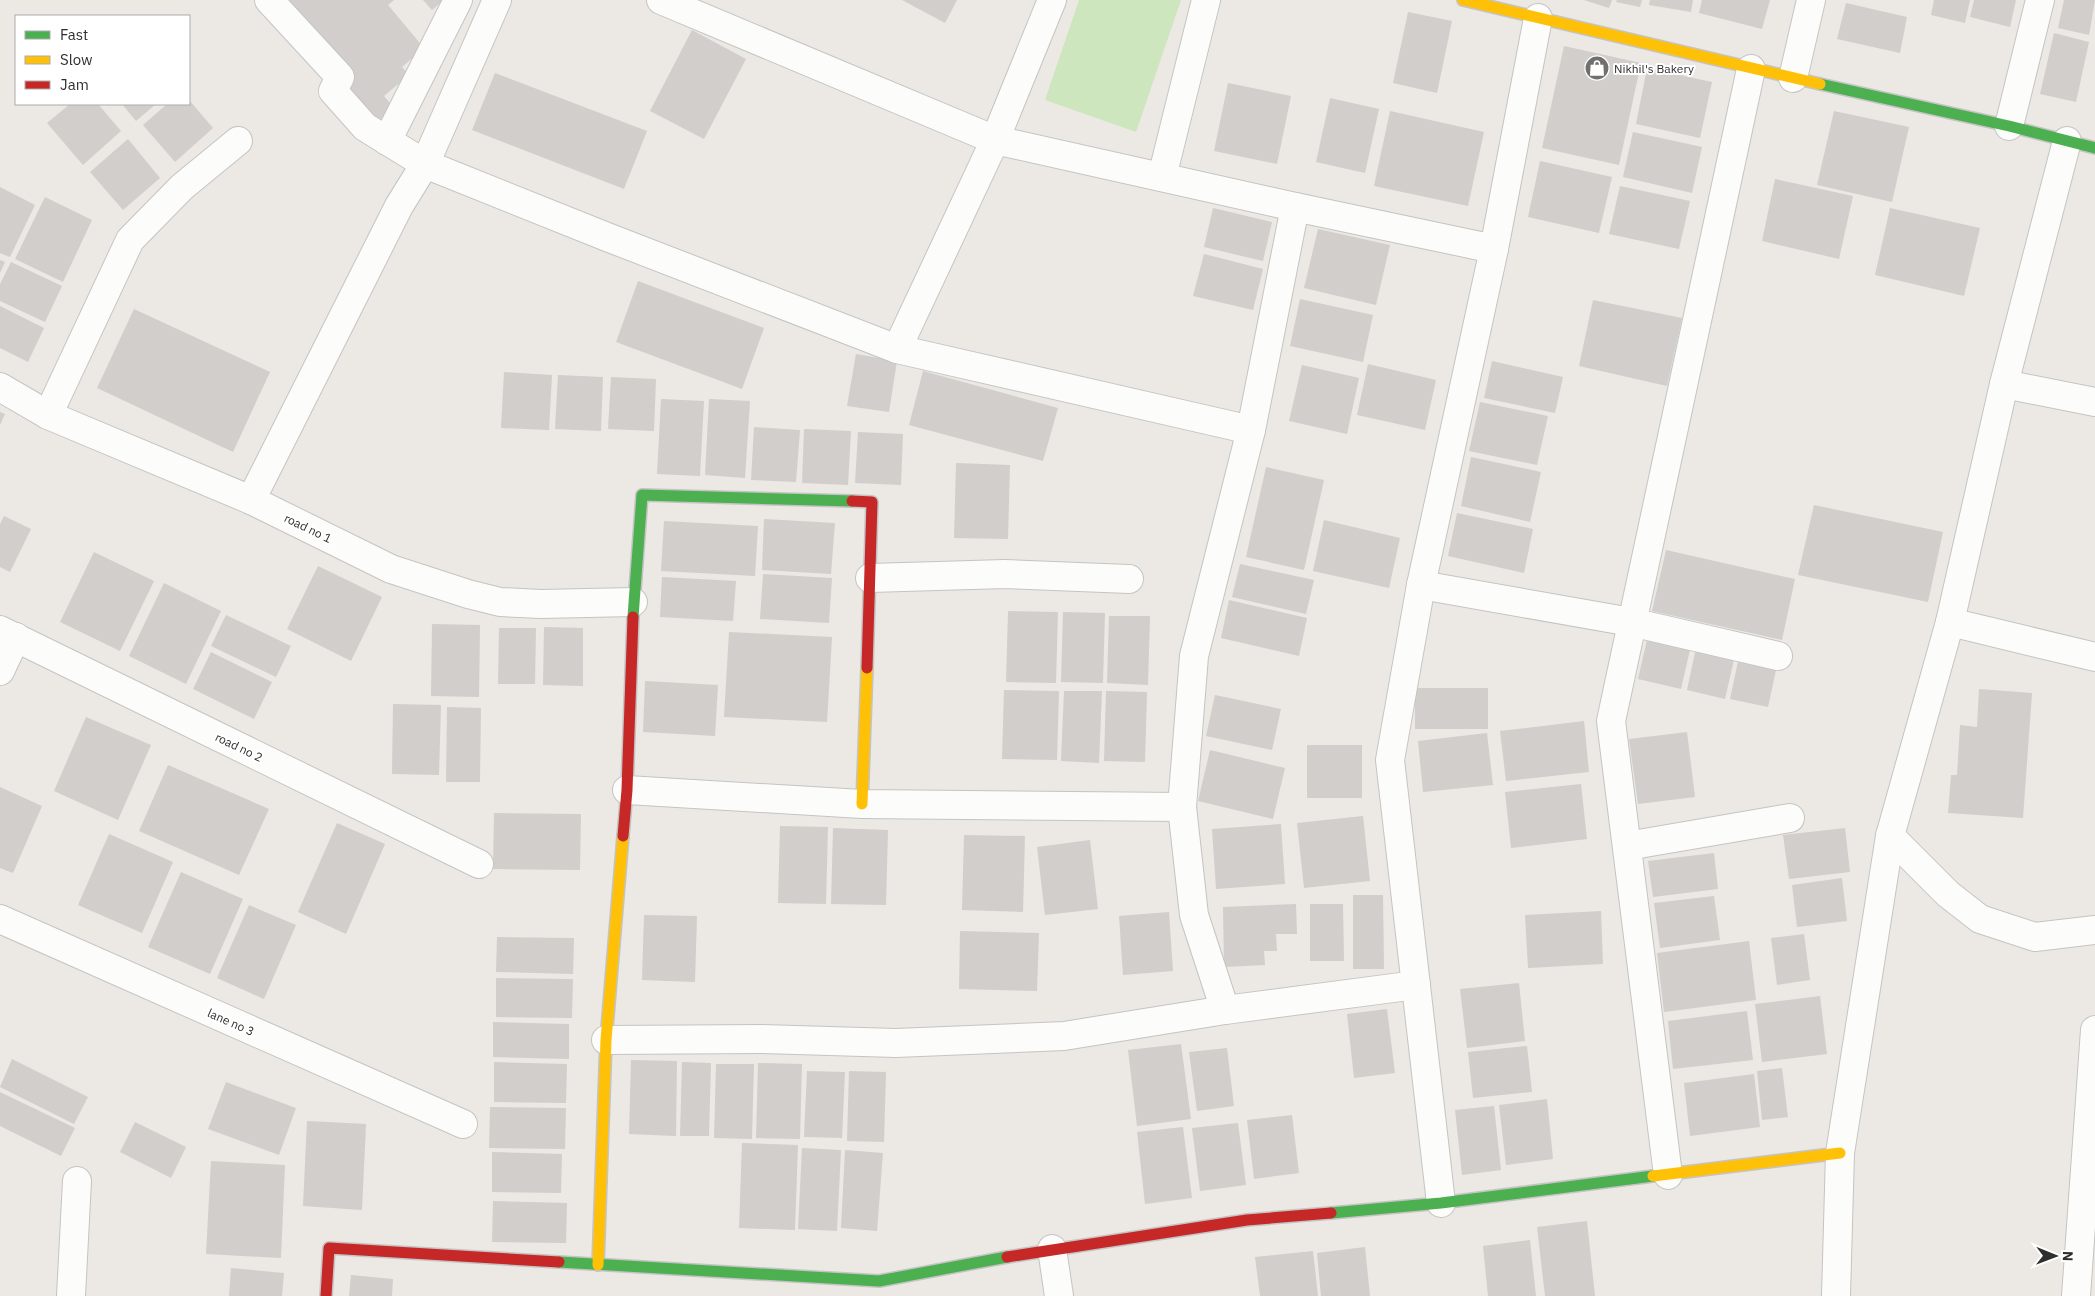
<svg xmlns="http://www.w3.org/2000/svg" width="2095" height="1296" viewBox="0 0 2095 1296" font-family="'IBM Plex Sans',sans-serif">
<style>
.green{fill:#cee6be}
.building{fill:#d1cecb}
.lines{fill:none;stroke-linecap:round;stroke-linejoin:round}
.street-casing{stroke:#c5c4c5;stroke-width:30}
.fast-casing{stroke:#c5c4c5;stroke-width:14}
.slow-casing{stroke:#c5c4c5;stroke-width:14}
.jam-casing{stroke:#c5c4c5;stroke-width:14}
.street{stroke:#fcfcfb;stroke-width:28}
.fast{stroke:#4caf50;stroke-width:11}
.slow{stroke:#ffc107;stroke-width:11}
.jam{stroke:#c62828;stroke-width:11}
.labels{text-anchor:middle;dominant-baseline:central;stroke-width:4;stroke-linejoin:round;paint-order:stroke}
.poi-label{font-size:12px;fill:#2e2e2e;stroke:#fff;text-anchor:start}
.street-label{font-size:12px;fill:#2e2e2e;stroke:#fff}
</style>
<rect width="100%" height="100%" fill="#ece8e4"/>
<polygon class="green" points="1079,0 1181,0 1136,132 1045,100"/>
<g class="building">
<polygon points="288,0 394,0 388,5 424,48 402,67 409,75 384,96 394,108 377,122 341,83 350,75"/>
<polygon points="423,0 444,0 432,10"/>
<polygon points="902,0 957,0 945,23"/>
<polygon points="1584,0 1612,0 1609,8"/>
<polygon points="1617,0 1642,0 1640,7 1616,2"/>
<polygon points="1650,0 1693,0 1691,12 1649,5"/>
<polygon points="1702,0 1770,0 1762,29 1699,13"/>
<polygon points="1934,0 1970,0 1965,23 1931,15"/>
<polygon points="1974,0 2016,0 2010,27 1970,17"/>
<polygon points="2064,0 2095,0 2089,35 2058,28"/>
<polygon points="1846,3 1907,17 1900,53 1837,39"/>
<polygon points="1408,12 1452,21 1437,93 1393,83"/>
<polygon points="692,30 746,59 704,139 650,111"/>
<polygon points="2054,33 2089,42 2076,102 2040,94"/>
<polygon points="1564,46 1641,63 1619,165 1542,148"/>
<polygon points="1647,68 1712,82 1700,138 1636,124"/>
<polygon points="495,73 647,131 624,189 472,130"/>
<polygon points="1228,83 1291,96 1277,164 1214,151"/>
<polygon points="1330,98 1379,109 1365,173 1316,162"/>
<polygon points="189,100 213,128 175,162 143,125 167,104 189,104"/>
<polygon points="70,104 98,104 121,131 83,165 47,123"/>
<polygon points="122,104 156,104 136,121"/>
<polygon points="1390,111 1484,132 1468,206 1374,186"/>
<polygon points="1834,111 1909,127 1892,202 1817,185"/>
<polygon points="1633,132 1702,147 1692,193 1623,177"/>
<polygon points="128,139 160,178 123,210 90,172"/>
<polygon points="1540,161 1612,177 1599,233 1528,217"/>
<polygon points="1775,179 1853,196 1839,259 1762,241"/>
<polygon points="1620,186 1690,201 1679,249 1609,234"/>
<polygon points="0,187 35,205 10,257 0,253"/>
<polygon points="45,197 92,220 63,282 15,259"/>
<polygon points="1213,208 1272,222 1263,261 1204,247"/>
<polygon points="1890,208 1980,228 1964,296 1875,275"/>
<polygon points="1318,229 1390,245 1376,305 1304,288"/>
<polygon points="1204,254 1263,269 1253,310 1193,296"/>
<polygon points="0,260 5,262 0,273"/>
<polygon points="11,262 62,286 45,322 0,301 0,284"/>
<polygon points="638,281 764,328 742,389 616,342"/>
<polygon points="1300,299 1373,315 1363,362 1290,346"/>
<polygon points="1593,300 1682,318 1667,386 1579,366"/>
<polygon points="0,306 44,328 28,362 0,348"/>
<polygon points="134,309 270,372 233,452 97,388"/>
<polygon points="856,354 897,361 889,412 847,406"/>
<polygon points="1492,361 1563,377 1555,413 1484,398"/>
<polygon points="1368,364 1436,380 1425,430 1357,415"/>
<polygon points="1302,365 1359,378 1347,434 1289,421"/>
<polygon points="923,371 1058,408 1043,461 909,425"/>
<polygon points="504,372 552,375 549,430 501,428"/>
<polygon points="558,375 603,377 601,431 555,429"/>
<polygon points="611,377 656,379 654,431 608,429"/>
<polygon points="661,399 704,401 700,476 657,474"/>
<polygon points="709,399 750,401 745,478 705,475"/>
<polygon points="1480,402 1548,416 1537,465 1469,451"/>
<polygon points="0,412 5,414 0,425"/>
<polygon points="754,427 800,430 796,482 751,480"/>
<polygon points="804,429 851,431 848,485 802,483"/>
<polygon points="858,432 903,434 901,485 855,483"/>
<polygon points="1471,457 1541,472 1530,522 1461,506"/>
<polygon points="956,463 1010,465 1008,539 954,538"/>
<polygon points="1266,467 1324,480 1304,570 1246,557"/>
<polygon points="1814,505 1943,532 1928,602 1798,575"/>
<polygon points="1457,513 1533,529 1524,573 1448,556"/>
<polygon points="4,516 31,529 10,572 0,567 0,524"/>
<polygon points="764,519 835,523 831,574 762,570"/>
<polygon points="1324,520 1400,538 1389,588 1313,571"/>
<polygon points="664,521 758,526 755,576 661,571"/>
<polygon points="1666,550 1795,579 1782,640 1652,611"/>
<polygon points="94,552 154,581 120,651 60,622"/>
<polygon points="1240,564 1314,580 1306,614 1232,597"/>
<polygon points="318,566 382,597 351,661 287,629"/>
<polygon points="763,574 832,578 829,623 760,619"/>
<polygon points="662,577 736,581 733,621 660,617"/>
<polygon points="164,583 221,611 186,684 129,656"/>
<polygon points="1229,600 1307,618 1299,656 1221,638"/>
<polygon points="1008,611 1058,612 1056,683 1006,682"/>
<polygon points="1063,612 1105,613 1103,683 1061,682"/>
<polygon points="226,615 291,646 276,677 211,646"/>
<polygon points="1109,616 1150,616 1148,685 1107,683"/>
<polygon points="432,624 480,625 479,697 431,696"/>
<polygon points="544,627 583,628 583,686 543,685"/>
<polygon points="499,628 536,628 535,684 498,684"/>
<polygon points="1649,631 1692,641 1681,689 1638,679"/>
<polygon points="729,632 832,637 827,722 724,717"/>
<polygon points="1697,643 1736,651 1725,699 1687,690"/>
<polygon points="211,652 272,682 254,719 193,689"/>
<polygon points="1740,652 1778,661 1768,707 1730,699"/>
<polygon points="645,681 718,685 715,736 643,732"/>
<rect x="1415" y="688" width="73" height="41"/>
<polygon points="1979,689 2032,693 2023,818 1948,813 1951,775 1957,775 1960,725 1977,727"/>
<polygon points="1004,690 1059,691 1057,760 1002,759"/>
<polygon points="1064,691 1102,691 1099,763 1061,761"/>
<polygon points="1106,691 1147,692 1145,762 1104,761"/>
<polygon points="1215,695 1281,709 1272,750 1206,736"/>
<polygon points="393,704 441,705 439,775 392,774"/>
<polygon points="447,707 481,708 480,782 446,782"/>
<polygon points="86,717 151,745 118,820 54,791"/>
<polygon points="1584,721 1589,772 1506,781 1500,731"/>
<polygon points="1687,732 1695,797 1638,804 1629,739"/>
<polygon points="1487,733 1493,785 1423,792 1418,741"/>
<rect x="1307" y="745" width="55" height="53"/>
<polygon points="1210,750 1285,768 1273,819 1198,801"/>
<polygon points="168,765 269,809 239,875 139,831"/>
<polygon points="1581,784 1587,839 1511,848 1505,792"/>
<polygon points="0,787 42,806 13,873 0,868"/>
<polygon points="494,813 581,814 580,870 493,869"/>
<polygon points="1363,816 1370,881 1304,888 1297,823"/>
<polygon points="337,823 385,844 346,934 298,912"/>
<polygon points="1281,824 1285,884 1216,889 1212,829"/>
<polygon points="780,826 828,827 826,904 778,903"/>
<polygon points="833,828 888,830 886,905 831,904"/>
<polygon points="1845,828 1850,872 1789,879 1783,835"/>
<polygon points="109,834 173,862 142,933 78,905"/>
<polygon points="964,835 1025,836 1023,912 962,910"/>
<polygon points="1090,840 1098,909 1045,915 1037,847"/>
<polygon points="1714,853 1718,889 1653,897 1648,861"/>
<polygon points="181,872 243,899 210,974 148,947"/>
<polygon points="1842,878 1847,921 1797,927 1792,885"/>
<polygon points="1353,895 1383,895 1384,969 1353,969"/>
<polygon points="1714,896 1720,940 1660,948 1654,903"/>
<polygon points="1296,904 1297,934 1276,934 1277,951 1264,951 1265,965 1224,967 1223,907"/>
<polygon points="1310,904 1343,904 1344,961 1310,961"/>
<polygon points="249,905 296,925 264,999 217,978"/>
<polygon points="1601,911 1603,964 1528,968 1525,915"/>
<polygon points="1169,912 1173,971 1123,975 1119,916"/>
<polygon points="644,915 697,916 695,982 642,980"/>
<polygon points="960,931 1039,933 1037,991 959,989"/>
<polygon points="1804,934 1810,980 1777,985 1771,938"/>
<polygon points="497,937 574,938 573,974 496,972"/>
<polygon points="1749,941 1756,1000 1664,1012 1657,953"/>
<polygon points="496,978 573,979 572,1018 496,1017"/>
<polygon points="1519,983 1525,1041 1467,1048 1460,989"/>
<polygon points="1820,996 1827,1054 1762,1062 1755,1004"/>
<polygon points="1387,1009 1395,1073 1354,1078 1347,1014"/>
<polygon points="1747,1011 1753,1060 1673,1069 1668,1021"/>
<polygon points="493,1022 569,1024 569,1059 493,1057"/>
<polygon points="1181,1044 1191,1119 1137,1126 1128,1050"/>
<polygon points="1527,1046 1532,1092 1473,1098 1468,1052"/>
<polygon points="1227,1048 1234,1106 1197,1111 1189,1052"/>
<polygon points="12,1059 88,1097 74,1124 0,1087"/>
<polygon points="631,1060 677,1061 676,1136 629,1134"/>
<polygon points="494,1062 567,1064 566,1103 494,1102"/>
<polygon points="682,1062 711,1063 709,1136 680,1136"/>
<polygon points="758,1063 802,1064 800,1139 756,1138"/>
<polygon points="716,1064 754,1064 752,1139 714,1138"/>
<polygon points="1782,1068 1788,1117 1762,1120 1757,1071"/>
<polygon points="807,1071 845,1072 842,1138 804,1137"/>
<polygon points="849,1071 886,1072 884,1142 847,1141"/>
<polygon points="1754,1074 1760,1127 1690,1136 1684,1083"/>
<polygon points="226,1082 296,1108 279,1155 208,1129"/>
<polygon points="0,1092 75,1128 61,1156 0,1126"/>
<polygon points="1547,1099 1553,1159 1506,1165 1499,1105"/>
<polygon points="1494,1106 1501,1170 1462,1175 1455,1110"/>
<polygon points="490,1107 566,1108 565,1149 489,1148"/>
<polygon points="1292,1115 1299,1173 1254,1179 1247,1120"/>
<polygon points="307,1121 366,1124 362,1210 303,1206"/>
<polygon points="135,1122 186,1147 171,1178 120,1152"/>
<polygon points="1238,1123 1246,1185 1200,1191 1192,1128"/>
<polygon points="1183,1127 1192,1198 1145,1204 1137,1132"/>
<polygon points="742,1143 798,1145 795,1230 739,1228"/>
<polygon points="802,1148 841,1150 837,1231 798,1229"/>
<polygon points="845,1150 883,1153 877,1231 841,1228"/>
<polygon points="492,1152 562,1154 561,1193 492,1192"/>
<polygon points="211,1161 285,1165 281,1258 206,1254"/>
<polygon points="493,1201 567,1203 566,1243 492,1242"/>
<polygon points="1587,1221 1595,1296 1545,1296 1537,1227"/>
<polygon points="1530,1240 1536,1296 1488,1296 1483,1246"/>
<polygon points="1365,1247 1370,1296 1321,1296 1317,1253"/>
<polygon points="1313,1251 1318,1296 1260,1296 1255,1257"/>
<polygon points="231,1268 284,1273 282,1296 229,1296"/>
<polygon points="351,1275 393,1279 392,1296 349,1296"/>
</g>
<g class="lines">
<defs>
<g id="street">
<polyline points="269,0 340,77 333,91 365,127 425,164 607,237 897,349 1251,430"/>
<polyline points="661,0 995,140 1295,207 1494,249"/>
<polyline points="1793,78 1811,0"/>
<polyline points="2009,126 2040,0"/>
<polyline points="387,141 458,0"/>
<polyline points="1162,177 1206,0"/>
<polyline points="897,349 995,140 1052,0"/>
<polyline points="2004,384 2095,402"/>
<polyline points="0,387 48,415 251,500 391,569 468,594 500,602 541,604 633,602"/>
<polyline points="48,415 130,240 182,187 238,141"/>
<polyline points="251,500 399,206 425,164 497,0"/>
<polyline points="870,578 1005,574 1129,579"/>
<polyline points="1421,585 1631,622 1778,656"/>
<polyline points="1950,622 2095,657"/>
<polyline points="0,630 479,864"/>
<polyline points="0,671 16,637"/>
<polyline points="627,790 862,804 1182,807"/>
<polyline points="1890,836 1948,894 1980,919 2035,937 2095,930"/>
<polyline points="1627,846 1790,818"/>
<polyline points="0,919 463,1124"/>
<polyline points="1225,1010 1194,915 1182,807 1194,656 1251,430 1295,207"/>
<polyline points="606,1040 762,1039 896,1043 1064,1036 1225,1010 1416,985"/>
<polyline points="1668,1175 1611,721 1751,69"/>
<polyline points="1441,1203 1390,760 1421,585 1494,249 1538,18"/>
<polyline points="1052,1249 1059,1296"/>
<polyline points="71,1296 77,1181"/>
<polyline points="1836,1296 1840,1153 1890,836 1950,622 2004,384 2067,141"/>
<polyline points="2076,1296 2095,1030"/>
</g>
<g id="fast">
<polyline points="1820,84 2009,126 2095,148"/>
<polyline points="633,617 642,495 852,501"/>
<polyline points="1331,1213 1441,1203 1653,1176"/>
<polyline points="559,1262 879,1281 1007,1257"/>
</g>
<g id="slow">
<polyline points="1463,0 1820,84"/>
<polyline points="862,804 867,668"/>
<polyline points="1653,1176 1840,1153"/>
<polyline points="598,1265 606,1040 623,836"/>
</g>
<g id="jam">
<polyline points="852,501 872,502 867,668"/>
<polyline points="623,836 627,790 633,617"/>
<polyline points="1007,1257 1247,1220 1331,1213"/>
<polyline points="326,1296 329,1248 559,1262"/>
</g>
</defs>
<use href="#street" class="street-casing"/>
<use href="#fast" class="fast-casing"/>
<use href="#slow" class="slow-casing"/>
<use href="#jam" class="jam-casing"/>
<use href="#street" class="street"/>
<use href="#fast" class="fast"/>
<use href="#slow" class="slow"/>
<use href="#jam" class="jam"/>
</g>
<defs>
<symbol id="shop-disc" viewBox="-11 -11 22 22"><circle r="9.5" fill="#706f6e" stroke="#fff"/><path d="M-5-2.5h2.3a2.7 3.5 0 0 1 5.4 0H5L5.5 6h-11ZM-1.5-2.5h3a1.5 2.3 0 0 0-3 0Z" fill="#fff"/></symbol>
</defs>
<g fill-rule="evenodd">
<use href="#shop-disc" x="1583" y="54" width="28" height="28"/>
</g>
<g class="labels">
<g class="poi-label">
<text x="1614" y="68">Nikhil's Bakery</text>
</g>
<g class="street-label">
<text transform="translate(308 528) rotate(26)">road no 1</text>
<text transform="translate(239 747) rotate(26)">road no 2</text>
<text transform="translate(231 1022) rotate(24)">lane no 3</text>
</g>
</g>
<rect x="15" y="15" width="175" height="90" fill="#ffffff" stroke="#ababab"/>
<rect x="25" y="31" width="25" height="8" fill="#4caf50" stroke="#ababab"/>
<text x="60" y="40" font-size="15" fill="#2e2e2e">Fast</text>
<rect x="25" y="56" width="25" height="8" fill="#ffc107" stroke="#ababab"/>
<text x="60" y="65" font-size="15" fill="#2e2e2e">Slow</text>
<rect x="25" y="81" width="25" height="8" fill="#c62828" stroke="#ababab"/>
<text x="60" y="90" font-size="15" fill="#2e2e2e">Jam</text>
<g transform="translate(2055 1256) rotate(91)" stroke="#ffffff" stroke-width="4" paint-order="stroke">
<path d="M0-4L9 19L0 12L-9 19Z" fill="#2e2e2e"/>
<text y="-8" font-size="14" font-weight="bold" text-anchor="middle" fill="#2e2e2e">N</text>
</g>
</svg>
